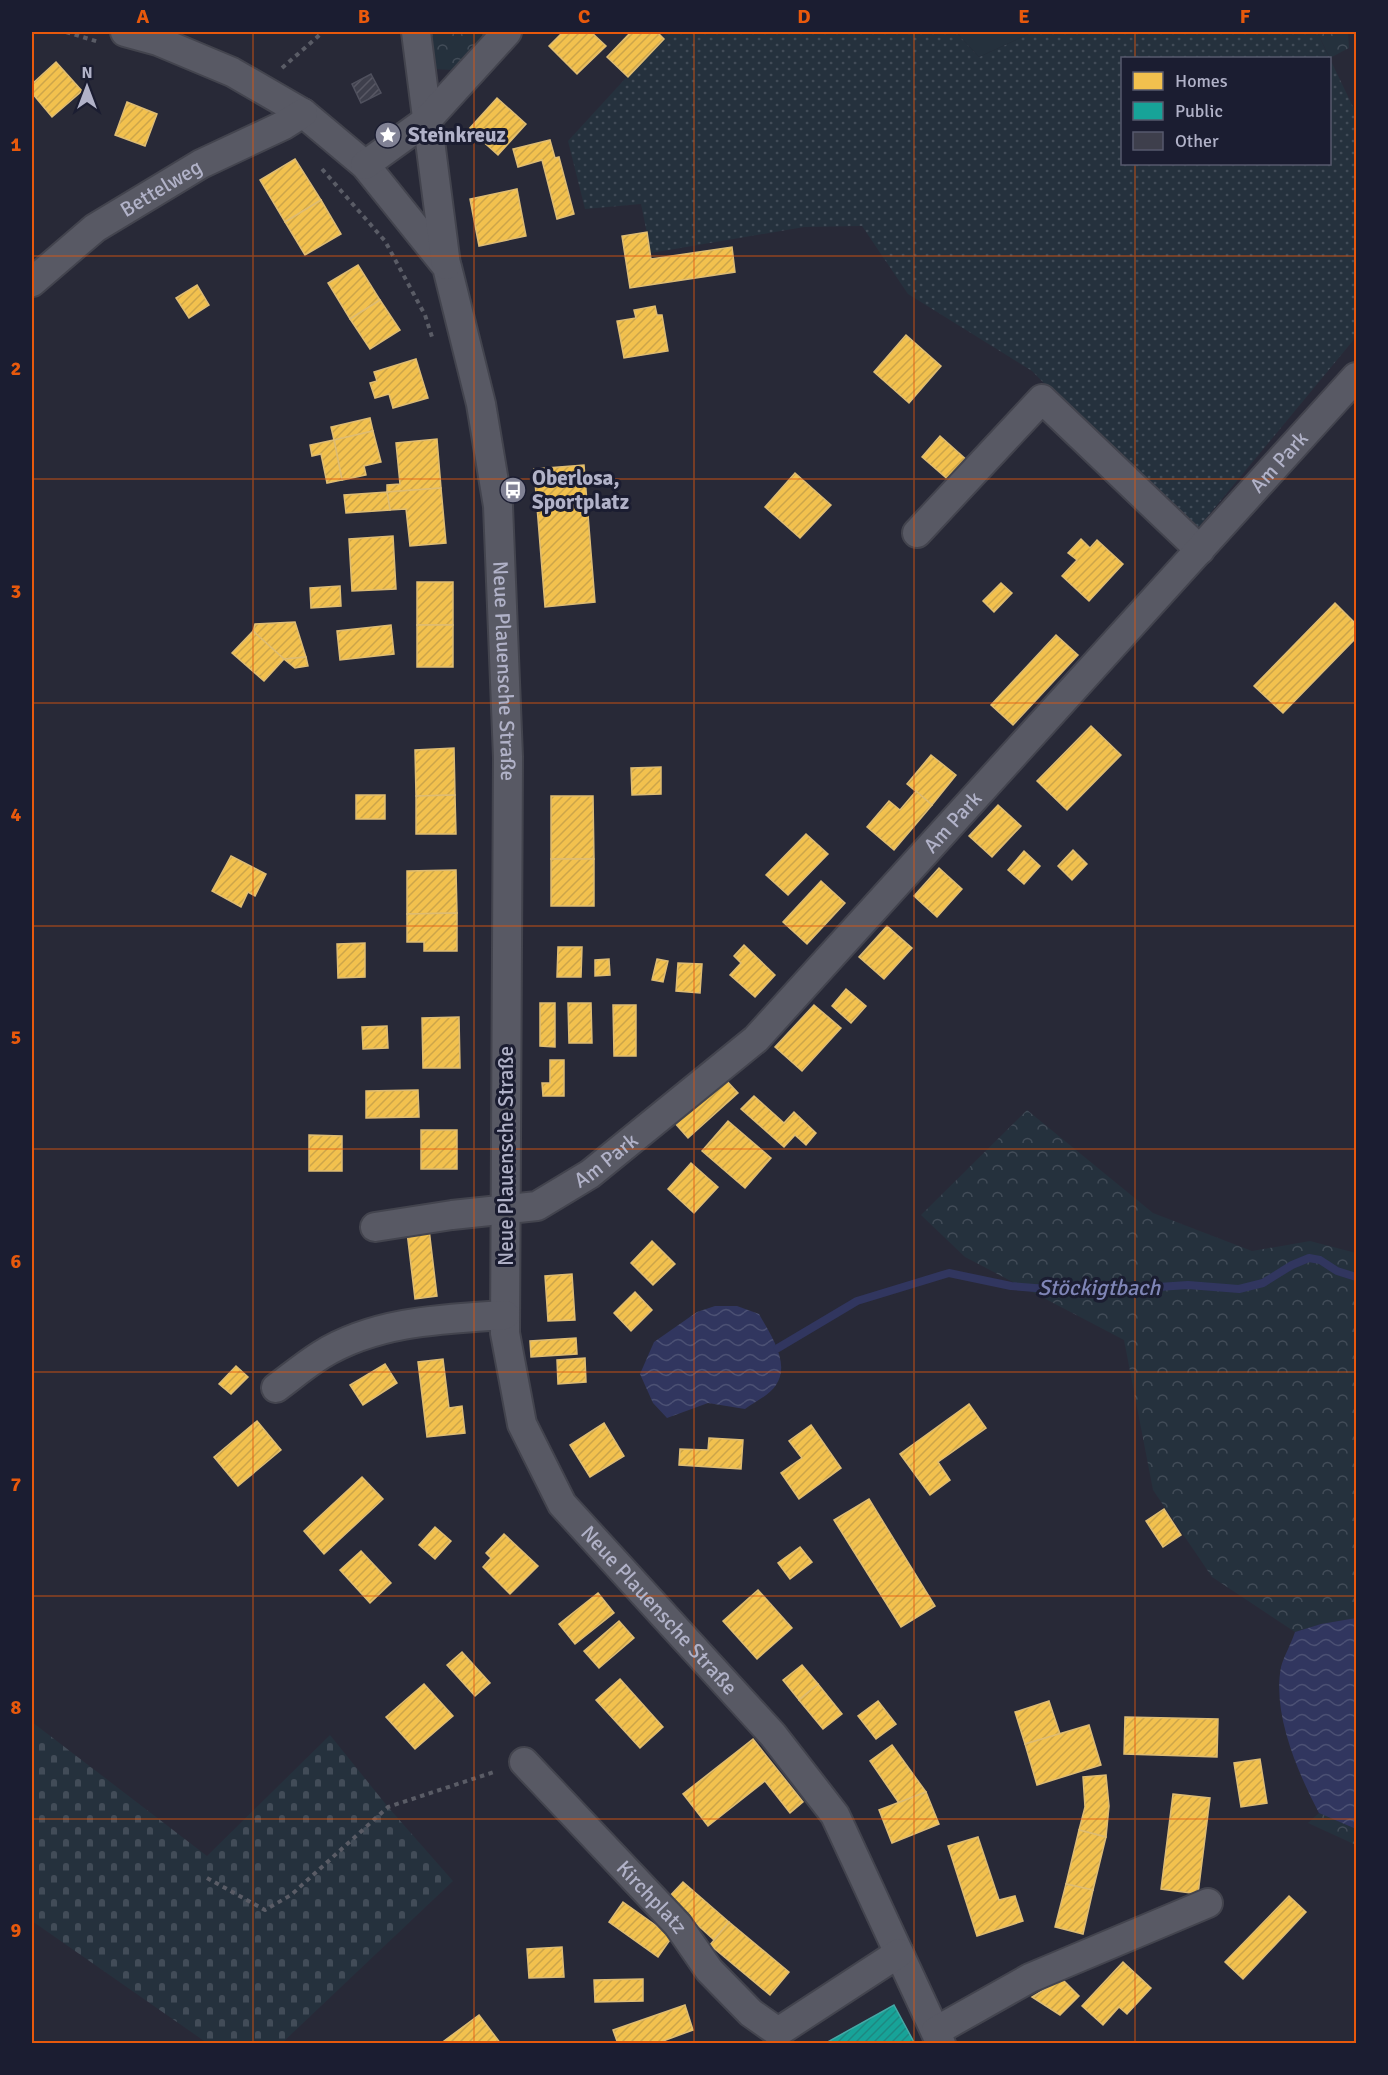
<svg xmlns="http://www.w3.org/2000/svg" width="1388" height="2075" viewBox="0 0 1388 2075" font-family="Signika,sans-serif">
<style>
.grass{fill:url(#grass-dots);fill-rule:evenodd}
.forest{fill:url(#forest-crowns)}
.cemetery{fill:url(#cemetery-stones)}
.garden{fill:#25313d}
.water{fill:url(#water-waves)}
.homes{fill:url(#homes-hatch);stroke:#debc73;stroke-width:1.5}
.public{fill:url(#public-hatch);stroke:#45a8a6;stroke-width:1.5}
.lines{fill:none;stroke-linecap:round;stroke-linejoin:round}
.stream{stroke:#31365f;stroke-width:8}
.building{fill:url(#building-hatch);stroke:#50515e;stroke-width:1.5}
.minor-casing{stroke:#43444e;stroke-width:32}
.path{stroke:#5a5c66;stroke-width:4;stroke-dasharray:4.5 4.5;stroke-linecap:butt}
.minor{stroke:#585964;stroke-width:28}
.grid{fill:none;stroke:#e8590c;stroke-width:1.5;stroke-opacity:0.55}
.labels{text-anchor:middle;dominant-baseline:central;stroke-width:6;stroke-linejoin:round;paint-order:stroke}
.poi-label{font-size:21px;font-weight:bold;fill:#b1b2c8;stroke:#1b1d31;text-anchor:start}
.street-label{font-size:21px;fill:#b1b2c8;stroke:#1b1d31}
.water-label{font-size:22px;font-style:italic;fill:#7f85b6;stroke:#1b1d31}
.neatline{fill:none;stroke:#e8590c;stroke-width:2}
.grid-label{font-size:20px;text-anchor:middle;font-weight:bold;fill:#e8590c}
</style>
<defs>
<pattern id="grass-dots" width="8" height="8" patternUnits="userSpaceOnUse" patternTransform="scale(1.5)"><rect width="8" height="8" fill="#25313d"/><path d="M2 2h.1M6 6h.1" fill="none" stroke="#424c58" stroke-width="1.8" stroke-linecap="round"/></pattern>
<pattern id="forest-crowns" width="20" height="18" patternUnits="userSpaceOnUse" patternTransform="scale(1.5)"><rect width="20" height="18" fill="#25313d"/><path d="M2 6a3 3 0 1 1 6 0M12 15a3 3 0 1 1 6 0" fill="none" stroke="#424c58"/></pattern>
<pattern id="cemetery-stones" width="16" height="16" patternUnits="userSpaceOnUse" patternTransform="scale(1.5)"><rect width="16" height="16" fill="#25313d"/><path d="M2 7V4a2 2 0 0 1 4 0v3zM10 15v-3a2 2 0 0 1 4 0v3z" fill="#424c58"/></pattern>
<pattern id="water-waves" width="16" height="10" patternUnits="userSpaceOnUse" patternTransform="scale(1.5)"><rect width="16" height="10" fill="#31365f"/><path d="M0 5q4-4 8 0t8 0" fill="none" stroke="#4c5174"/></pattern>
<pattern id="homes-hatch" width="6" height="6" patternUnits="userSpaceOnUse" patternTransform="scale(1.5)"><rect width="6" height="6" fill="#f2c14e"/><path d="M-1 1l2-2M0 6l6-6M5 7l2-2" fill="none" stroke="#cca54a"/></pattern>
<pattern id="public-hatch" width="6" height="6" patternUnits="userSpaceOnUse" patternTransform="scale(1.5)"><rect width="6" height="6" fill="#17a398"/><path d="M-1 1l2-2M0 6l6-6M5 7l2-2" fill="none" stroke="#1e8881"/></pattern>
<pattern id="building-hatch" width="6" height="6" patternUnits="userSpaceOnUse" patternTransform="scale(1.5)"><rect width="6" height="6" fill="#3e3f4c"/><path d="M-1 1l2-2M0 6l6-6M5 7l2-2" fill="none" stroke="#585864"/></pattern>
</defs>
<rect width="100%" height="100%" fill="#282937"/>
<path class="grass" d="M668,32h288l23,25 54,-25h284l39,81v224l-163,197 -161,-163 -124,-77 -46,-68 -58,1 -153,26 -10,-49 -56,5 -17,-68zM1122,58h208v106h-208z"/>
<g class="forest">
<polygon points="429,32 488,32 453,70 434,69"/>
<polygon points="1317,32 1348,32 1349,48 1330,58"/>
<polygon points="1027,1110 1153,1213 1252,1251 1310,1241 1356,1253 1356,1618 1321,1624 1295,1632 1212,1577 1153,1490 1124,1340 965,1257 921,1215"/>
<polygon points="1319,1813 1356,1829 1356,1845 1308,1823"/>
</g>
<polygon class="cemetery" points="32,1722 207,1856 330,1735 388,1807 453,1881 282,2043 207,2043 32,1921"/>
<polygon class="garden" points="956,32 1033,32 979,57"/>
<g class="water">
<path d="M715,1306h22l22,8c11,20 32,49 17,71 -6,10 -22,17 -31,24l-37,-6 -41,15 -14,-15 -13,-29 14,-32 43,-30z"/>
<path d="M1356,1618v211l-37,-16c-21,-40 -47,-99 -38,-146 3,-11 10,-23 14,-35l26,-8z"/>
</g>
<g class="homes">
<polygon points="563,32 591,32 606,46 577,74 549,46"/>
<polygon points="631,32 657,32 664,39 628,77 607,57"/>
<polygon points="56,62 82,91 52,117 32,93 32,84"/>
<polygon points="497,98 526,124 498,155 469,129"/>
<polygon points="127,102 157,114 145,146 115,135"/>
<polygon points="550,140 555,158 559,157 574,214 557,219 542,160 518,167 513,149"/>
<polygon points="295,159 321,200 285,222 260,180"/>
<polygon points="517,189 526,236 479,246 470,199"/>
<polygon points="321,200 341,234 305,255 285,222"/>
<polygon points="647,232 651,259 732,247 735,272 630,288 622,236"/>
<polygon points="358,265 380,300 350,319 328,283"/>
<polygon points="197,285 209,305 189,318 176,298"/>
<polygon points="380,300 400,330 370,349 350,319"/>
<polygon points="655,306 657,315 662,315 668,351 624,358 617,321 636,318 634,310"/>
<polygon points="906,335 941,366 909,403 874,372"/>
<polygon points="416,359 428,398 393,408 389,394 375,398 370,383 377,381 374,372"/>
<polygon points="370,418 373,431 334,440 331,427"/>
<polygon points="373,431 381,462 364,466 366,475 342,480 334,440"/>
<polygon points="940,436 969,462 952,483 922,457"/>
<polygon points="437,439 441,488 387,492 387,485 400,484 396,443"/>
<polygon points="334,440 342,480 327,483 321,454 312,456 310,445"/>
<polygon points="584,465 595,602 545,607 534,469"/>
<polygon points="795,473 831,505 800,538 765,507"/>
<polygon points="441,488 446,543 410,546 406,509 390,510 387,492"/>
<polygon points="387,492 390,510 346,513 344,495"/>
<polygon points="393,536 396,589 352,591 349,539"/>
<polygon points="1081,539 1090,548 1097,540 1123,564 1089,601 1062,576 1077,560 1068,553"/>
<rect x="417" y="582" width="36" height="43"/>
<polygon points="1001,583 1012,593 994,612 983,601"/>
<polygon points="340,586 341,606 311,608 310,588"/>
<polygon points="1335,603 1356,624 1356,638 1283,713 1254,686"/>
<polygon points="295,622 306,657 284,659 253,631 255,624"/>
<polygon points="391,625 394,654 340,660 337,631"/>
<rect x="417" y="625" width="36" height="42"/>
<polygon points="253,631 284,659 264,681 232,653"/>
<polygon points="1056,635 1078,655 1013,725 991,705"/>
<polygon points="306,657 308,666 295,668 284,659"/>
<polygon points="1091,726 1121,755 1067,810 1037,781"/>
<polygon points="454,748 455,795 416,796 415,750"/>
<polygon points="931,755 956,775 932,805 907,784"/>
<polygon points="661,767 661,794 632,795 631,768"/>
<polygon points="916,791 932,805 894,850 867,827 889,801 900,810"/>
<rect x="356" y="795" width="29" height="24"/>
<polygon points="455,795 456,834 416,834 416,796"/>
<polygon points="551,796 593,796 594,859 551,859"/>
<polygon points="998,805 1021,826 992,857 969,836"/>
<polygon points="806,834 828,854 788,895 766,875"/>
<polygon points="1073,850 1087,864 1072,880 1058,866"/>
<polygon points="1024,851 1040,866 1024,884 1008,870"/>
<polygon points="231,856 266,874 255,896 248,892 241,907 212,891"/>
<rect x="551" y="859" width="43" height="47"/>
<polygon points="939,868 962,889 937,917 914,896"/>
<polygon points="456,870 457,913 407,914 407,871"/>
<polygon points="821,881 845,903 807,944 783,922"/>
<polygon points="457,913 457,951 424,951 424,942 407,942 407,914"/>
<polygon points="887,926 912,948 884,979 859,957"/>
<polygon points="365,943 365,977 338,978 337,944"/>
<polygon points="744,945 775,975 755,997 730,975 741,963 734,956"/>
<polygon points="558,947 582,947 581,977 557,977"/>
<polygon points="609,959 610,975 595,976 595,960"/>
<polygon points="657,959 668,961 663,982 652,980"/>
<polygon points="678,963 702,964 700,993 676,991"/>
<polygon points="846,989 866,1006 851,1023 832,1006"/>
<polygon points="540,1003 555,1003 555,1047 540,1046"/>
<polygon points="568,1003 591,1003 592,1043 569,1043"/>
<polygon points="613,1005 636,1005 636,1056 614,1056"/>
<polygon points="814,1005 841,1028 802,1071 775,1047"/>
<polygon points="459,1017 460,1068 423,1068 422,1018"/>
<polygon points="387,1026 388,1048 363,1049 362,1027"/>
<polygon points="550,1060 564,1060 564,1096 543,1096 542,1083 550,1083"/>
<polygon points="724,1078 738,1093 688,1138 674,1122"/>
<polygon points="418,1090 419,1117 366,1118 366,1091"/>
<polygon points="754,1096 784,1123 794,1112 816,1133 806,1145 795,1135 784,1147 741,1109"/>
<polygon points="728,1121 771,1158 745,1188 702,1151"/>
<rect x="421" y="1130" width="36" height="39"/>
<polygon points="309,1135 342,1136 342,1171 309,1171"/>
<polygon points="691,1163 718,1187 694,1213 668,1189"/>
<polygon points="429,1229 437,1296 415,1299 407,1232"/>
<polygon points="652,1241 675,1264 653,1285 631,1263"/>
<polygon points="572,1274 575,1320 548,1321 545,1276"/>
<polygon points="635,1292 652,1310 631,1331 614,1313"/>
<polygon points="576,1338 577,1354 531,1357 530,1341"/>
<polygon points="585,1358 586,1382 558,1384 557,1360"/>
<polygon points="443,1359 449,1408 462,1406 465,1433 427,1437 418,1362"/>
<polygon points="385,1364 397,1383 363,1405 350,1385"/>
<polygon points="236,1366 248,1377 231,1394 219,1384"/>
<polygon points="969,1404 986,1428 938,1462 950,1480 930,1495 900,1454"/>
<polygon points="257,1421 281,1450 238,1486 214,1457"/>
<polygon points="604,1423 624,1456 590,1477 570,1445"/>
<polygon points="811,1425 841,1468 799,1499 781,1473 802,1458 789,1441"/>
<polygon points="709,1438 743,1440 741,1469 679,1465 680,1449 708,1450"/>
<polygon points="362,1477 383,1499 324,1554 304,1531"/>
<polygon points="869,1499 935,1606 901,1627 834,1520"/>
<polygon points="1164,1509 1181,1535 1163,1547 1146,1521"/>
<polygon points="435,1527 451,1541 435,1559 419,1545"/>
<polygon points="504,1534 538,1566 510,1594 483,1567 491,1558 486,1553"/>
<polygon points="800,1547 812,1562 790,1579 778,1563"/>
<polygon points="361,1551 391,1583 370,1603 340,1570"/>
<polygon points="758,1590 792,1628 757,1659 723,1621"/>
<polygon points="598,1593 614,1613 575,1644 559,1624"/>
<polygon points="619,1621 634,1638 599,1668 584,1651"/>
<polygon points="462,1652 490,1683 475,1696 447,1665"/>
<polygon points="802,1665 818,1684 799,1700 783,1680"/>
<polygon points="620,1679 663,1727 640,1748 596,1700"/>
<polygon points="424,1684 453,1716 415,1749 386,1717"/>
<polygon points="818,1684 842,1714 823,1729 799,1700"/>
<polygon points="878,1701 896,1724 876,1739 858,1716"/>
<polygon points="1049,1701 1060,1734 1025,1744 1015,1712"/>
<polygon points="1125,1717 1218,1719 1217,1757 1124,1754"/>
<polygon points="1089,1725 1101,1765 1037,1785 1025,1744"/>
<polygon points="753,1739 803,1802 790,1813 765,1781 708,1826 683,1794"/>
<polygon points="892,1745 926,1792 899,1803 870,1761"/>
<polygon points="1260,1759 1267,1803 1241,1807 1234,1763"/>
<polygon points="1106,1775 1109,1806 1106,1837 1079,1830 1085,1807 1083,1777"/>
<polygon points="926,1792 939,1824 892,1843 879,1810"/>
<polygon points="1173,1794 1210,1798 1198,1894 1161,1889"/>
<polygon points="1079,1830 1106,1837 1093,1890 1066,1884"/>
<polygon points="978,1837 999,1900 1015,1896 1023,1921 977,1936 948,1846"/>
<polygon points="683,1882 729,1922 714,1940 668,1898"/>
<polygon points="1066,1884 1093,1890 1083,1934 1055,1927"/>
<polygon points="1289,1896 1306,1912 1243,1979 1225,1962"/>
<polygon points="623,1902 672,1937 658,1957 609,1922"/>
<polygon points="729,1922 789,1972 770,1995 710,1945"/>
<polygon points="562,1947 564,1977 529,1978 527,1949"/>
<polygon points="1123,1962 1151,1988 1127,2014 1119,2007 1103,2025 1082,2006"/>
<polygon points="643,1979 643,2001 595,2002 594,1980"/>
<polygon points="1062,1979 1079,1996 1060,2015 1032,1997"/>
<polygon points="685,2005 693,2030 655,2044 618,2044 613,2030"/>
<polygon points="479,2015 501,2044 440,2044"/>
</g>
<polygon class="public" points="894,2005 915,2044 824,2044"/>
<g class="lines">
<polyline class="stream" points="778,1348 857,1301 949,1273 1011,1286 1085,1292 1188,1285 1239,1289 1263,1283 1292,1265 1309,1258 1320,1260 1337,1271 1356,1277"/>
</g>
<polygon class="building" points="371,74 381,93 361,103 352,84"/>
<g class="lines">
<defs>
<g id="minor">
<path id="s1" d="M125,32l33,9 74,31 71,41 62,52 82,102 34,137 17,102 10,251 -3,576 17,91 40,80 211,231 62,80 106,229"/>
<polyline points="416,32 446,265"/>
<polyline points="365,165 426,121 507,32"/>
<path id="s2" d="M32,282l63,-54 106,-64 83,-39 19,-12"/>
<polyline points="917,533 1042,399 1200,550"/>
<path id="s3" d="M375,1227l77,-12 85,-9 53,-32 166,-135 600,-662"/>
<path d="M276,1388c15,-11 29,-23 45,-33 55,-34 122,-36 184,-40"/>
<path id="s4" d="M524,1762l154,163 31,45 42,43 27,19 121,-79"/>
<polyline points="936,2031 1030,1978 1208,1903"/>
</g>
</defs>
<use href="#minor" class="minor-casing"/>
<g class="path">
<polyline points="66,32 99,42"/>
<polyline points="282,68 323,32"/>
<polyline points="322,169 385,241 425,315 433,340"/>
<polyline points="207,1878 265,1910 291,1895 388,1807 497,1771"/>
</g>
<use href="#minor" class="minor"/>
</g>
<path class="grid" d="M253,32v2012M474,32v2012M694,32v2012M914,32v2012M1135,32v26M1135,164v1880M32,256h1324M32,479h1324M32,703h1324M32,926h1324M32,1149h1324M32,1372h1324M32,1596h1324M32,1819h1324"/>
<defs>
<symbol id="sight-disc" viewBox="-11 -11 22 22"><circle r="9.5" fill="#818295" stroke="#1b1d31"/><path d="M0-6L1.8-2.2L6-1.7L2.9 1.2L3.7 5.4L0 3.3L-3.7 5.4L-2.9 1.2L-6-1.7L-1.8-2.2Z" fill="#fff"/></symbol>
<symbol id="bus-disc" viewBox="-11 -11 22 22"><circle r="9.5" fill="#818295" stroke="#1b1d31"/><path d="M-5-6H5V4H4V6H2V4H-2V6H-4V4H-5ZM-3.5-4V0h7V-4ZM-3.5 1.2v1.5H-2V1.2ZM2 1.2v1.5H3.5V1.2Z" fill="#fff"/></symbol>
</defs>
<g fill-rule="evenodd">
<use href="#sight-disc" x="373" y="120" width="30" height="30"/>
<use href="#bus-disc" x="498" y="475" width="30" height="30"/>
</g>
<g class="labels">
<g class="poi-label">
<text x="408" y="135">Steinkreuz</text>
<text x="532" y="478">Oberlosa,<tspan x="532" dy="24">Sportplatz</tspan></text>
</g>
<g class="street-label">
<text stroke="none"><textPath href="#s2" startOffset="160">Bettelweg</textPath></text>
<text stroke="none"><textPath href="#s3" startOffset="1218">Am Park</textPath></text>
<text stroke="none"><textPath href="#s1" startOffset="818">Neue Plauensche Straße</textPath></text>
<text stroke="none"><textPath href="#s3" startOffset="732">Am Park</textPath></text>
<text transform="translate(506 1156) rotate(-90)">Neue Plauensche Straße</text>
<text stroke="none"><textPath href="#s3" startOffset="246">Am Park</textPath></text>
<text stroke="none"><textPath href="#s1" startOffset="1806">Neue Plauensche Straße</textPath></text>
<text stroke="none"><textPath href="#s4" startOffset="186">Kirchplatz</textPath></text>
</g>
<g class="water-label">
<text x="1099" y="1287">Stöckigtbach</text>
</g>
</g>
<rect width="1388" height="2075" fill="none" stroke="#1b1d31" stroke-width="66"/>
<rect x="1121" y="57" width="210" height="108" fill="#1b1d31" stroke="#57596d" stroke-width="1.5"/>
<rect x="1133" y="72" width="30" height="18" fill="#f2c14e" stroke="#57596d" stroke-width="1.5"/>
<text x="1175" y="87" font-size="18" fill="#b1b2c8">Homes</text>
<rect x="1133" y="102" width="30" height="18" fill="#17a398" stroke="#57596d" stroke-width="1.5"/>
<text x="1175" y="117" font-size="18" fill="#b1b2c8">Public</text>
<rect x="1133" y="132" width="30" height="18" fill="#3e3f4c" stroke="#57596d" stroke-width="1.5"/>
<text x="1175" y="147" font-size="18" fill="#b1b2c8">Other</text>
<g transform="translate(87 87)" stroke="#1b1d31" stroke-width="4.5" paint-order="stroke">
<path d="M0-4.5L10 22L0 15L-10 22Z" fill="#b1b2c8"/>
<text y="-9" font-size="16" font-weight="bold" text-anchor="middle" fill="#b1b2c8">N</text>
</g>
<rect x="33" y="33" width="1322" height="2009" class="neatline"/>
<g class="grid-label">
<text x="143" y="23">A</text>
<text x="364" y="23">B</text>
<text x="584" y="23">C</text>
<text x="804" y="23">D</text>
<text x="1024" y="23">E</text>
<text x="1245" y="23">F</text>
<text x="16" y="151">1</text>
<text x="16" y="375">2</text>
<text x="16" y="598">3</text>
<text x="16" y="821">4</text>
<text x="16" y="1044">5</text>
<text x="16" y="1268">6</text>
<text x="16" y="1491">7</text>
<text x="16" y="1714">8</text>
<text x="16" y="1937">9</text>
</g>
</svg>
